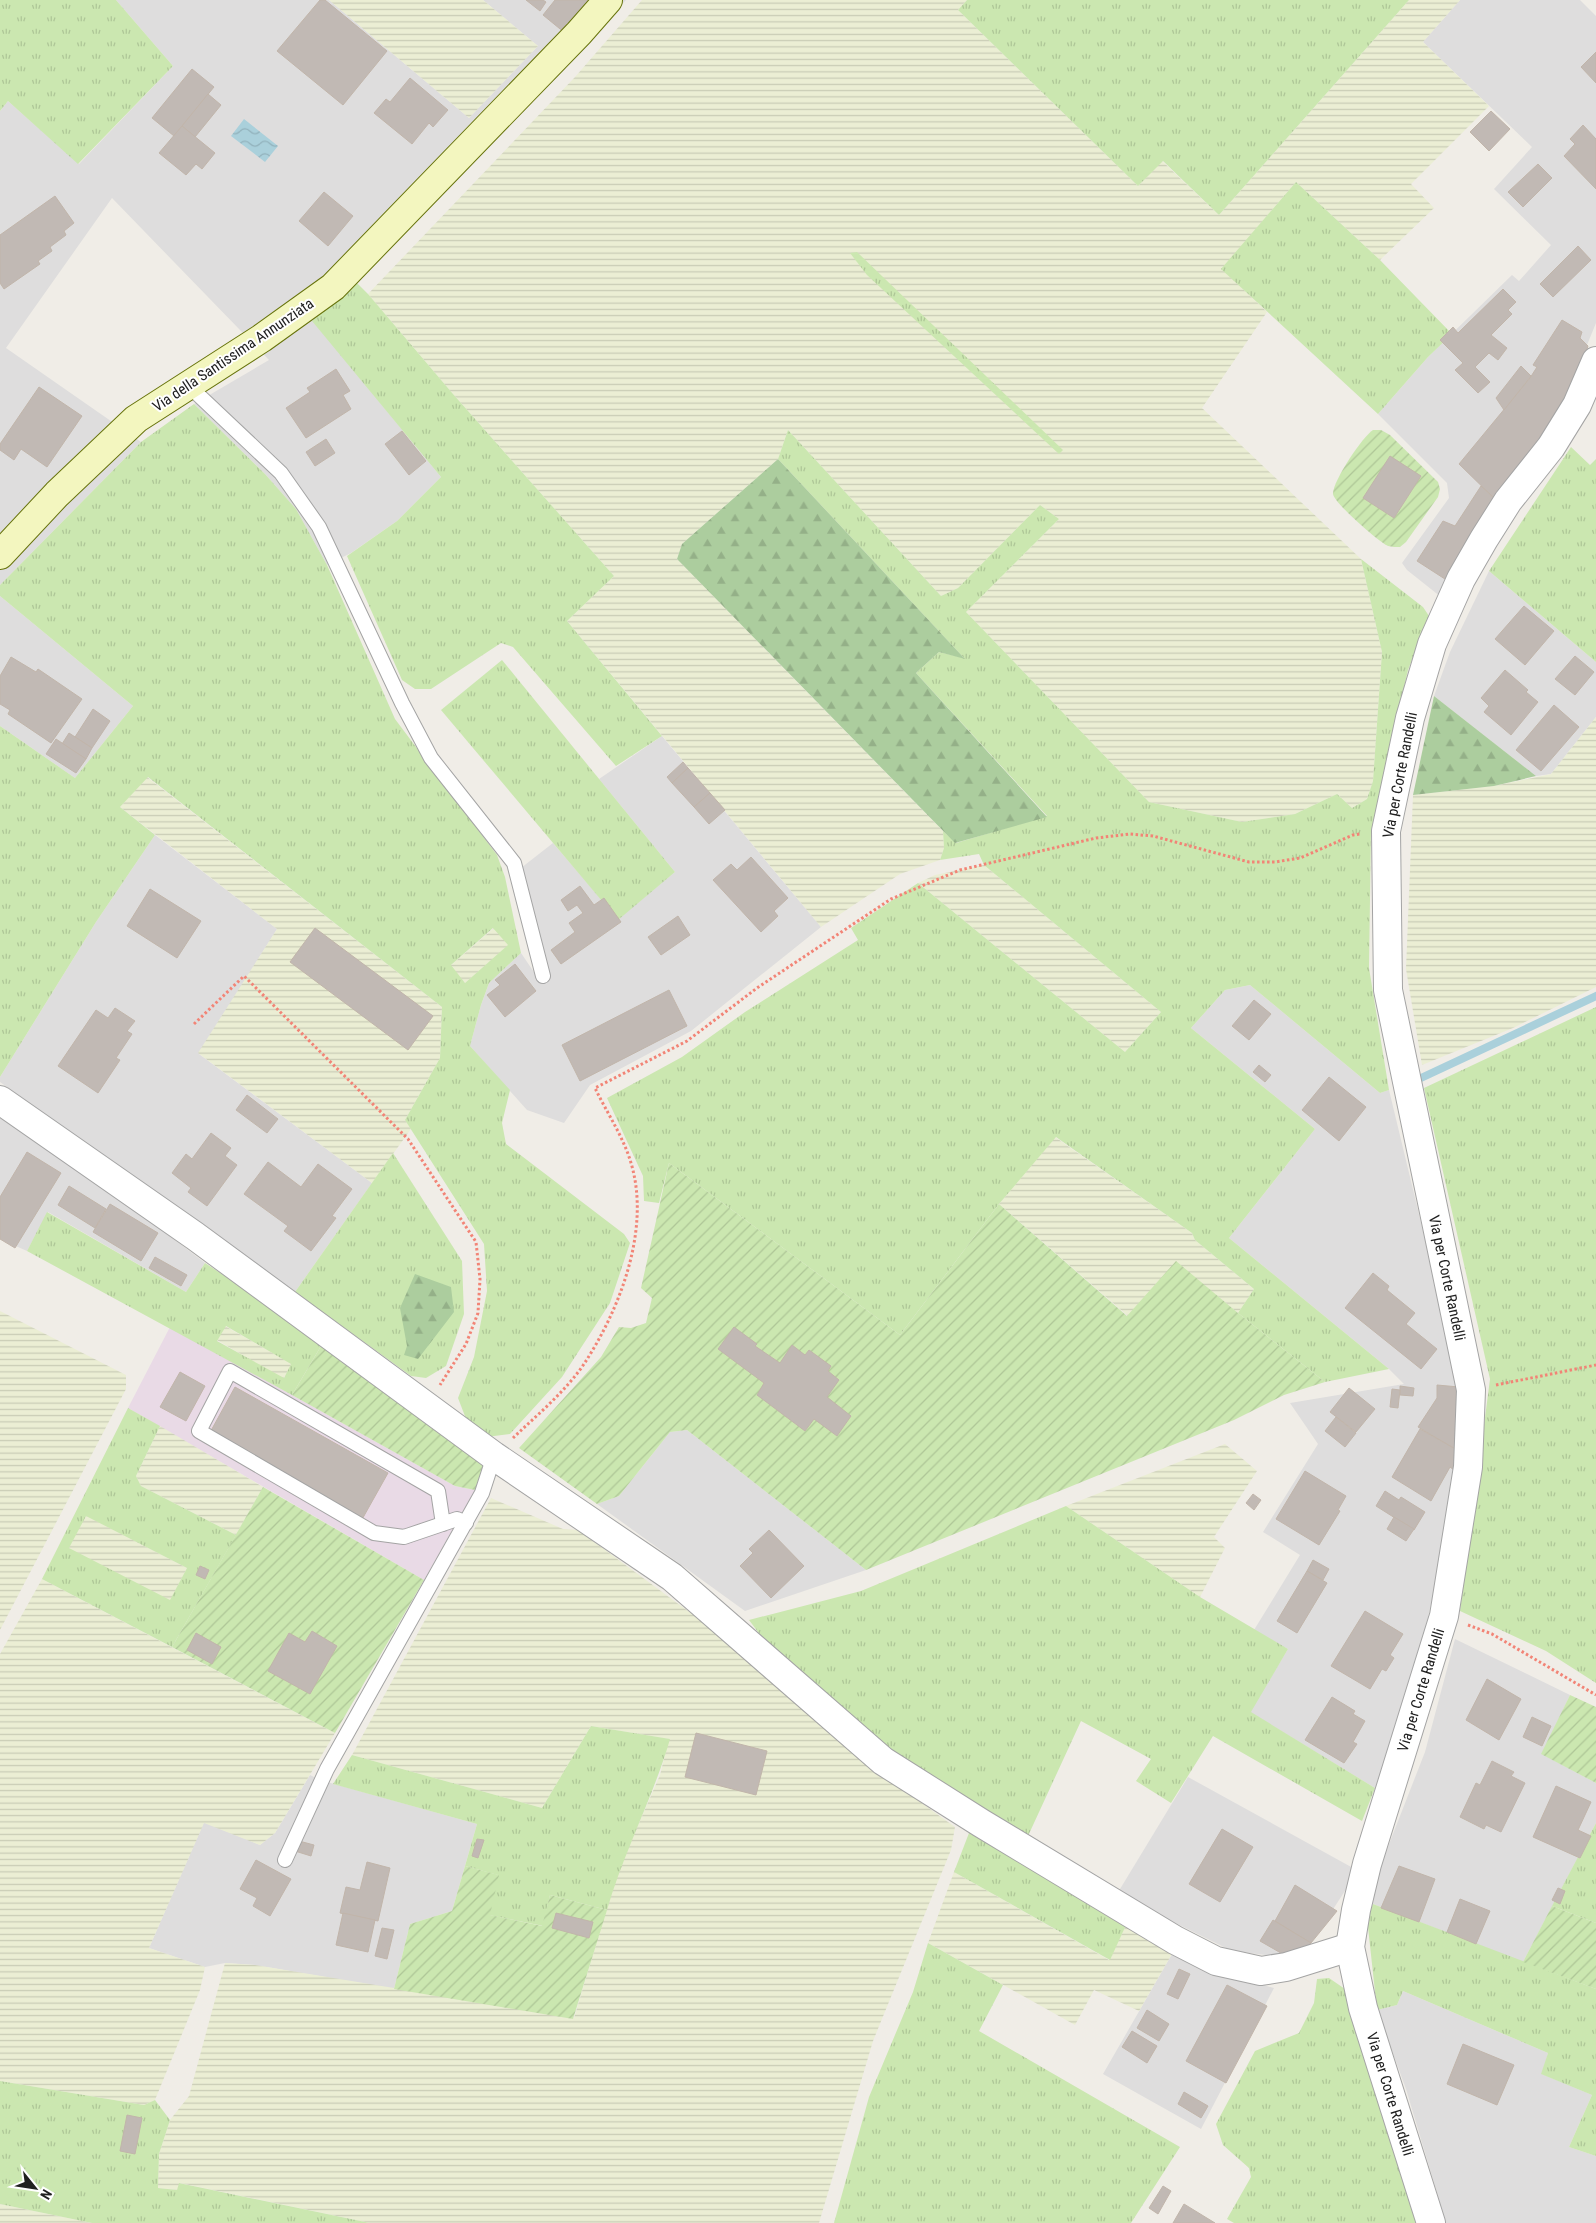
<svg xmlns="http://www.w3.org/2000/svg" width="1596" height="2223" viewBox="0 0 1596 2223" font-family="'Roboto Condensed',sans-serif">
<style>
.residential{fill:#dedddd}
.industrial{fill:#e9dae6}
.farmland{fill:url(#farmland-rules)}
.grass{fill:url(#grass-tufts);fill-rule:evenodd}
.forest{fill:url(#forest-firs)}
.garden{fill:url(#garden-furrows)}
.water{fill:url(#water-waves)}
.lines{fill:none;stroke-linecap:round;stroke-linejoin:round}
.stream{stroke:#aad0db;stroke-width:8}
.building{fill:#c1b9b4;stroke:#c1b5aa}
.lane-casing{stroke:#a4a4a4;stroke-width:16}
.street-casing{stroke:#a4a4a4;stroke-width:30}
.secondary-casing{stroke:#67730b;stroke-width:30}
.path{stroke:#f28476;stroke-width:3;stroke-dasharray:2.5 2.5;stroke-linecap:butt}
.lane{stroke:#fff;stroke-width:14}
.street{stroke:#fff;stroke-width:28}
.secondary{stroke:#f3f6bf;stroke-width:28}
.labels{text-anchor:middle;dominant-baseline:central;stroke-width:4;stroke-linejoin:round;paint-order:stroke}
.street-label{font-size:15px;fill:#202020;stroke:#fff}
</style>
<defs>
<pattern id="farmland-rules" width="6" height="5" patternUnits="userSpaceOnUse" patternTransform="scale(1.25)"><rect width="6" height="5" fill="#ebeed4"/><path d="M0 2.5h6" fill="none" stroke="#c9ccb6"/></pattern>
<pattern id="grass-tufts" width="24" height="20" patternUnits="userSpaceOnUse" patternTransform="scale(1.25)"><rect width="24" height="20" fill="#cbe7b0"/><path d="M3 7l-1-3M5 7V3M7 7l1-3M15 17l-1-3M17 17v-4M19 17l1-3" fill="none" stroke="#aec697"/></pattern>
<pattern id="forest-firs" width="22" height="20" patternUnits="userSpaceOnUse" patternTransform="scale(1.25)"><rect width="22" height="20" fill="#accd9e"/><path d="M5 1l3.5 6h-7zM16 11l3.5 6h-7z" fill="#94b088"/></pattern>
<pattern id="garden-furrows" width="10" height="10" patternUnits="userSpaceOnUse" patternTransform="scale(1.25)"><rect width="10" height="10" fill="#cbe7b0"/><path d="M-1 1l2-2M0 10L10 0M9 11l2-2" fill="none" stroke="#aec697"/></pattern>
<pattern id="water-waves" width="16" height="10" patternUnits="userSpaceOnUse" patternTransform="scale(1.25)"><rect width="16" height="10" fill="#aad0db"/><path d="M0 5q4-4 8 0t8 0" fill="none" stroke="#92b2bc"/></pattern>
</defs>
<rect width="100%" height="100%" fill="#f0ede7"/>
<g class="residential">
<polygon points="116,0 329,0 469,118 538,46 483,0 626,0 548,85 356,282 313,321 441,477 397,521 351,553 327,565 296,509 265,474 194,404 269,360 112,198 6,348 141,442 0,585 0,111 8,101 79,164 173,66"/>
<polygon points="1460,0 1580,0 1596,16 1596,323 1562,406 1441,597 1407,570 1402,563 1449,498 1447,483 1378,414 1428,357 1512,275 1519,281 1551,245 1494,189 1532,147 1423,42"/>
<polygon points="1489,571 1596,662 1596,717 1551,774 1536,776 1434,696 1450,652"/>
<polygon points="0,596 133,706 75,778 0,726"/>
<polygon points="662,736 821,927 691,1031 590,1085 564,1123 527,1110 470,1046 481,1005 489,983 521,953 540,981 521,868 553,843 618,919 675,872 599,779"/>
<polygon points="155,835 277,929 199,1054 372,1183 295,1292 0,1082 0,1077 96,922"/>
<polygon points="1250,985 1380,1093 1389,1090 1458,1376 1461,1451 1439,1565 1416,1675 1375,1788 1250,1712 1288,1649 1254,1630 1300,1555 1263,1532 1318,1444 1290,1403 1404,1384 1389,1369 1229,1238 1315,1129 1191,1028 1225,990"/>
<polygon points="0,1112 52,1146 205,1263 186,1292 48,1212 27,1251 0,1239"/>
<polygon points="687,1430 866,1570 745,1611 597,1504 619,1496 670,1432"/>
<polygon points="1455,1639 1570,1695 1542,1754 1596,1783 1596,1823 1523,1962 1373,1904 1375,1880 1425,1752"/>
<polygon points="310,1775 320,1780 477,1824 452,1911 410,1924 394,1989 255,1965 225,1963 205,1967 149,1948 204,1822 260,1845 275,1833"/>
<polygon points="1188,1777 1353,1868 1350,1883 1330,1914 1304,1940 1274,1956 1232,1951 1117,1894"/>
<polygon points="1176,1947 1234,1977 1274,1988 1201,2129 1103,2074"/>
<polygon points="1403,1991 1548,2053 1542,2074 1592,2095 1569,2147 1596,2156 1596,2223 1446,2223 1406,2089 1377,2010 1397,2005"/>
</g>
<polygon class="industrial" points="170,1327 455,1486 475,1490 424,1580 128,1408"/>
<g class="farmland">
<polygon points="329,0 483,0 538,46 469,118"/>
<polygon points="642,0 967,0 958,10 1138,186 1162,161 1219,215 1409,0 1460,0 1423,42 1489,106 1411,184 1434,208 1380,260 1296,182 1222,269 1267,312 1202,408 1361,559 1382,652 1373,781 1367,799 1352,808 1337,794 1295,814 1242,822 1149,802 966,612 1059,519 1040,505 958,588 941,596 788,430 778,459 682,544 677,559 943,831 944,848 940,860 900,874 821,927 567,621 614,576 453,394 368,294 575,77"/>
<polygon points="1596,717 1596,987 1513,1028 1422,1065 1406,969 1413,795 1494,786 1551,774"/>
<polygon points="147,777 442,1007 440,1058 405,1120 411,1129 372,1183 198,1053 277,929 120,807"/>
<polygon points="984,865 1161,1012 1125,1052 918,883 935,875"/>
<polygon points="494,928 509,945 465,983 450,966"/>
<polygon points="1055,1137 1192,1233 1195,1240 1254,1289 1238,1313 1176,1262 1128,1316 999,1204"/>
<polygon points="0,1311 126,1375 126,1389 0,1630"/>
<polygon points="225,1326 292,1364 283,1379 217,1340"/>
<polygon points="160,1426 263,1487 236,1535 141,1486 136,1476"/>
<polygon points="1225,1444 1257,1471 1214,1537 1225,1548 1200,1597 1066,1506"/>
<polygon points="491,1498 563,1529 578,1530 711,1628 870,1766 955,1827 951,1850 873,2041 819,2223 370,2223 180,2183 177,2190 158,2188 159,2154 170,2120 189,2096 225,1963 255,1965 574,2018 618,1871 660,1775 669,1739 591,1726 542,1808 352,1755"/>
<polygon points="85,1515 187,1568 170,1601 68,1548"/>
<polygon points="42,1579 335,1733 275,1833 260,1845 204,1823 149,1948 205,1967 200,1990 155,2100 144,2105 0,2081 0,1654"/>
<polygon points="954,1872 1109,1960 1127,1923 1176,1947 1139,2011 1094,1990 1075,2025 928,1943"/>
<polygon points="0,2204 92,2223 0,2223"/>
</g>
<g class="grass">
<polygon points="0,0 116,0 173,66 78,164 8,101 0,111"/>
<polygon points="967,0 1409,0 1219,215 1163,161 1138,186 958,10"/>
<polygon points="1296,182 1380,260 1452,334 1428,357 1378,414 1221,269"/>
<polygon points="857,252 1063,450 1059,454 867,275 850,253"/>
<polygon points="356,282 368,294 453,394 614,576 567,621 662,736 616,766 513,647 501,643 431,689 415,689 402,680 347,556 397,521 441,477 312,321"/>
<path d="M194,404l71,70 31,35 31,56 68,154 102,136 8,22 16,76 -32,30 -8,22 -11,41 40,44 -8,33 4,21 118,90 6,9 -20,60 -48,74 -52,57 -24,3 -18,-13 -10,-26 16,-41 13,-66 -3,-47 -79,-124 35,-62 2,-51 -294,-230 -28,30 35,28 -59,87 -96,155v-351l75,52 58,-72 -133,-110v-11l141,-143zM493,928l15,17 -43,38 -14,-18z"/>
<polygon points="788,430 941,596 958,588 1040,505 1059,519 966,612 1149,802 1242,822 1295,814 1337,794 1352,808 1367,799 1373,781 1382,652 1361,559 1423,607 1429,616 1408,670 1371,831 1369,968 1389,1090 1380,1093 1250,985 1225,990 1191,1028 1315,1129 1229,1238 1389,1369 1325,1382 1238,1313 1254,1289 1195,1240 1192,1233 1056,1137 999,1204 900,1335 669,1163 659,1203 644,1201 643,1176 607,1098 682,1057 745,1012 858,940 851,928 918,883 1125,1052 1161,1012 984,865 979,854 940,860 944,848 943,831 956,843 1047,816 916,673 939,652 964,658 778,459"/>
<polygon points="1571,447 1590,465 1596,459 1596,662 1489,571"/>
<polygon points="502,660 675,872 618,920 441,710"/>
<polygon points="1596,1007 1596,1683 1546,1651 1460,1611 1490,1379 1424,1088"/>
<polygon points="393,1153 462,1261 464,1314 446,1366 426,1378 411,1376 295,1292"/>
<path d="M47,1212l139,80 19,-29 119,78 -32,54 -265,-144zM226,1326l65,38 -7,14 -67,-37z"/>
<path d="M128,1408l32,18 -24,50 5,10 95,49 -64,112 -130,-68zM86,1516l101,52 -17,32 -101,-52z"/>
<polygon points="1066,1506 1200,1597 1288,1649 1251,1712 1375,1788 1362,1821 1213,1736 1171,1803 1136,1781 1151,1759 1081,1721 1028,1836 884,1748 761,1636 749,1620 861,1591"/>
<path d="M591,1726l79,13c-17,59 -46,112 -63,171l-57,-15 -7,31 -54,-11 9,-40 -33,-9 12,-42 -144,-40 19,-29 190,53z"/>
<polygon points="1596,1823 1596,1923 1552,1906"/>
<polygon points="969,1833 1127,1923 1110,1960 954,1872"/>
<polygon points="1373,1904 1596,1989 1596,2156 1569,2147 1592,2095 1541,2074 1548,2053 1403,1991 1397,2005 1377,2010 1367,1918"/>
<polygon points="928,1943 1003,1985 979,2031 1180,2147 1131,2223 834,2223 869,2097 913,1992"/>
<polygon points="1329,1978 1345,1989 1418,2223 1234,2223 1227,2219 1251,2177 1249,2168 1223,2145 1216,2124 1255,2051 1299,2033 1314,2003 1317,1979"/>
<polygon points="0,2081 144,2105 155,2100 170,2120 159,2154 158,2188 177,2190 179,2183 370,2223 92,2223 0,2204"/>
</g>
<g class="forest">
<polygon points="778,459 965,659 939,652 916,673 1047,817 955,843 677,559 682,544"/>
<polygon points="1434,696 1536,776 1494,786 1413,795"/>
<polygon points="415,1274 451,1287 454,1312 418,1359 404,1355 407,1346 400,1308"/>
</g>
<g class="garden">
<path d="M1373,430h8l9,5 48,47 2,7 -2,8 -32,45 -6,5c-4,0 -8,0 -12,-1 -9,-4 -54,-43 -55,-52 -1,-12 30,-58 40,-64z"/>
<polygon points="669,1163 900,1335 999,1204 1127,1316 1176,1261 1238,1313 1325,1382 1284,1395 1234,1420 866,1570 687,1430 670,1432 619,1496 597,1504 519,1448 601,1357 619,1327 631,1328 646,1323 652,1298 641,1288"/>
<polygon points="324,1341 482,1454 484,1469 475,1490 455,1486 292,1395"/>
<polygon points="263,1487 424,1580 335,1733 172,1647"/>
<polygon points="1570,1695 1596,1707 1596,1783 1541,1754"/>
<polygon points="465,1866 499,1875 490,1915 542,1926 550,1895 607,1910 573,2019 394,1989 410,1924 452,1911"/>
<polygon points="1552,1906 1596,1923 1596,1989 1523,1962"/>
</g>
<polygon class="water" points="244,119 278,146 265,162 231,136"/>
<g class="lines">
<polyline class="stream" points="1421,1078 1596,996"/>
</g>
<g class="building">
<polygon points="320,0 325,0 387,51 343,105 277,51"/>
<polygon points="526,0 543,0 546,2 540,11"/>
<polygon points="555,0 591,0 565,33 543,15"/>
<polygon points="1596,52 1596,83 1581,67"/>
<polygon points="192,69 214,87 174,136 152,118"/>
<polygon points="410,78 448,110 433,127 429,123 412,144 374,113 386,99 390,102"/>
<polygon points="208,94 221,105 195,137 182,126"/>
<polygon points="1491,111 1510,129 1489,151 1470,132"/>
<polygon points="1583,125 1596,139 1596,189 1564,156 1575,144 1570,139"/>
<polygon points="182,126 215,153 202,169 196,164 186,175 159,153"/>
<polygon points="1538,164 1552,178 1523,207 1508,192"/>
<polygon points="324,192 353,216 328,246 299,221"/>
<polygon points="55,196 74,223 64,231 66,235 50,247 52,251 38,261 40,264 4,289 0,283 0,235"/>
<polygon points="1578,246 1591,260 1553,297 1540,284"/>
<polygon points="1503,289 1516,302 1508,310 1512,314 1491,335 1507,348 1498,360 1489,353 1475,367 1490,382 1478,393 1455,370 1463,363 1440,340 1453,327 1458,333"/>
<polygon points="1562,320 1582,332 1580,338 1588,346 1577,377 1559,409 1563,411 1497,501 1459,464 1530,378 1537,367 1533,365"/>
<polygon points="1521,366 1531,376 1504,410 1496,398"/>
<polygon points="336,369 350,391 343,395 351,409 306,438 286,408 310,392 307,388"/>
<polygon points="39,387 82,416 47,467 21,449 14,460 0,450 0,444"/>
<polygon points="402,431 426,461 409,475 385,444"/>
<polygon points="326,439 335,453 315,466 306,452"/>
<polygon points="1390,456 1421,476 1394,518 1363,498"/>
<polygon points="1481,486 1497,501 1448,581 1417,561 1443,521 1455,526"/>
<polygon points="1524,606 1554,631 1525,665 1495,639"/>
<polygon points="1575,656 1594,672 1575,695 1555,679"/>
<polygon points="11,657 36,672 38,669 82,699 51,743 8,714 10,710 0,704 0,676"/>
<polygon points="1505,670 1528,690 1526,692 1538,702 1511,735 1484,712 1489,706 1481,698"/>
<polygon points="1554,705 1579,727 1541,771 1516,750"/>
<polygon points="93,709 110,721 92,748 75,737"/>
<polygon points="69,733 92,748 86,759 62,744"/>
<polygon points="56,739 86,759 76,773 46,754"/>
<polygon points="683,762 688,768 672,783 667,777"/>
<polygon points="688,768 710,793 694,807 672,783"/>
<polygon points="710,793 725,810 709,824 694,807"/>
<polygon points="751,857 788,898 774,911 778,916 761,932 713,880 731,864 737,870"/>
<polygon points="580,886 594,905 604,898 621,922 561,964 551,950 575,932 569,923 583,913 577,905 568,911 561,900"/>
<polygon points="150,889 201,921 177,958 127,926"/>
<polygon points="678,916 690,935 661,955 648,937"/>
<polygon points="315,928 433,1016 408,1050 290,962"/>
<polygon points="515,964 536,991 505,1017 487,995 500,985 495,980"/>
<polygon points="669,990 687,1026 580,1081 562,1045"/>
<polygon points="1254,1000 1271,1014 1249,1040 1232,1026"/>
<polygon points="115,1008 135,1021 127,1031 132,1034 116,1058 120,1060 98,1093 58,1066 96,1010 108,1018"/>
<polygon points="1259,1065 1271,1075 1265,1082 1253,1072"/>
<polygon points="1329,1077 1366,1107 1339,1141 1302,1110"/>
<polygon points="247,1095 278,1119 267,1133 236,1110"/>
<polygon points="211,1133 231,1148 225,1156 237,1165 207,1206 188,1192 191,1188 172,1173 186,1154 192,1159"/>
<polygon points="27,1152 61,1173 15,1248 0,1239 0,1197"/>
<polygon points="268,1162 301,1187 318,1164 352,1189 332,1216 336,1218 311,1251 284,1231 288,1226 244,1194"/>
<polygon points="69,1186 106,1209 95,1228 58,1205"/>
<polygon points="110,1204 158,1233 141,1261 93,1232"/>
<polygon points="155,1257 187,1275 181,1286 149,1268"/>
<polygon points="1373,1273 1389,1286 1387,1290 1415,1313 1406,1324 1437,1349 1421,1369 1345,1308"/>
<polygon points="734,1327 757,1344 755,1346 780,1363 792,1345 805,1355 809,1350 831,1366 828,1371 839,1380 827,1397 851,1416 837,1436 814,1419 805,1431 757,1395 764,1383 718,1349"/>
<polygon points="180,1372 205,1386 186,1421 160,1407"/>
<polygon points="1437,1385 1459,1387 1457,1450 1418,1427 1437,1398"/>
<polygon points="1400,1386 1414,1388 1413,1396 1400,1395"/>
<polygon points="235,1387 388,1473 360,1523 207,1438"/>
<polygon points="1349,1388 1375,1409 1356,1432 1330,1412"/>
<polygon points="1392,1389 1400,1390 1398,1408 1390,1407"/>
<polygon points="1336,1417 1356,1433 1345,1447 1325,1431"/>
<polygon points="1420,1429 1457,1450 1454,1470 1450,1467 1431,1501 1392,1477"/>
<polygon points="1305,1471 1346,1496 1338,1510 1340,1511 1319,1545 1276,1519"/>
<polygon points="1385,1491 1399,1500 1401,1497 1425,1512 1414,1530 1376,1506"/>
<polygon points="1253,1494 1261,1500 1254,1510 1246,1503"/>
<polygon points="1394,1517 1414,1529 1406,1541 1387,1529"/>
<polygon points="769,1530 804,1566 771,1598 740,1566 753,1553 749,1549"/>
<polygon points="1313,1560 1329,1569 1323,1580 1307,1571"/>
<polygon points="200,1566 209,1570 205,1579 196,1575"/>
<polygon points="1307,1571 1327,1583 1297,1633 1277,1621"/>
<polygon points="1365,1611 1403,1634 1390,1655 1394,1658 1386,1671 1382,1669 1370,1689 1331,1666"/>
<polygon points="312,1631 337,1646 310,1694 268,1671 289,1633 305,1642"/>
<polygon points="196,1633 221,1647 212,1664 187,1650"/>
<polygon points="1487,1679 1521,1699 1499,1740 1466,1720"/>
<polygon points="1332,1697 1355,1711 1353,1714 1365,1721 1353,1742 1357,1744 1344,1763 1305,1740"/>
<polygon points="1532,1717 1551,1726 1542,1746 1523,1737"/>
<polygon points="696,1733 767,1751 756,1795 685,1777"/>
<polygon points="1492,1761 1514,1772 1511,1776 1525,1783 1501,1832 1486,1825 1484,1829 1460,1817 1476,1783 1480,1785"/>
<polygon points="1556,1786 1591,1802 1578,1830 1591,1836 1580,1858 1533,1837"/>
<polygon points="1222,1829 1253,1847 1220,1902 1189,1884"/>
<polygon points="477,1839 484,1840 478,1858 472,1856"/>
<polygon points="299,1841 314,1845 311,1856 295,1851"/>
<polygon points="256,1860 291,1879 270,1916 253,1906 257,1898 240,1889"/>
<polygon points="367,1862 390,1868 378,1921 340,1913 346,1887 360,1890"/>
<polygon points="1399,1866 1435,1879 1419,1922 1381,1908"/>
<polygon points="1295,1885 1337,1911 1311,1943 1275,1921"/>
<polygon points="1558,1888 1565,1891 1560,1904 1552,1900"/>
<polygon points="1460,1899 1490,1911 1476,1944 1447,1932"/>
<polygon points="343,1913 375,1920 368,1952 336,1945"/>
<polygon points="556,1913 593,1922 589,1938 552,1928"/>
<polygon points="1273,1920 1311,1943 1293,1960 1260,1941"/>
<polygon points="382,1928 394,1930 387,1959 375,1956"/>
<polygon points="1179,1969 1190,1974 1178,1999 1167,1994"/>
<polygon points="1227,1985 1267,2006 1226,2083 1186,2061"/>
<polygon points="1147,2010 1169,2024 1159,2041 1137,2028"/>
<polygon points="1132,2031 1157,2046 1147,2063 1122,2047"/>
<polygon points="1463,2044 1514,2065 1497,2105 1447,2084"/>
<polygon points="1184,2092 1208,2106 1201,2118 1178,2104"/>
<polygon points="127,2115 142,2118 135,2154 120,2151"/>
<polygon points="1163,2186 1171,2191 1158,2214 1149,2208"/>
<polygon points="1184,2204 1215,2223 1173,2223"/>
</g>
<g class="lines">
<defs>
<g id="lane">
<polyline points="189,386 281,473 319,527 402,703 431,758 514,863 543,976"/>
<polyline points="443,1524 438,1491 230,1371 199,1431 374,1533 404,1537 457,1519 466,1523"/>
<polyline points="285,1860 327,1769 482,1493 494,1456"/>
</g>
<g id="street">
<polyline points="0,1100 195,1236 494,1456 672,1577 883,1761 981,1823 1175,1940 1216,1961 1261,1971 1286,1967 1350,1947"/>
<polyline points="1431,2223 1363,2008 1350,1947 1356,1910 1367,1864 1444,1616 1468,1467 1471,1390 1388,990 1386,831 1410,718 1432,644 1461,579 1484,539 1508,501 1551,447 1577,405 1596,361"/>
</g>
<polyline id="secondary" points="0,555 57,494 136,419 262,338 333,287 579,33 608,0"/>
</defs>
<use href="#lane" class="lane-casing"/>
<use href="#street" class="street-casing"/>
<use href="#secondary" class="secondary-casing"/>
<g class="path">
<polyline points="194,1024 244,976 408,1139 476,1242 480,1279 478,1313 466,1344 440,1385"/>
<polyline points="1496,1385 1596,1365"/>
<path d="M513,1438c24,-23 52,-46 71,-74 36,-55 67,-135 47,-201 -7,-25 -25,-52 -36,-75l92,-47 70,-53 134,-89 69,-29 136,-32 34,-4 23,2 96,26h26l25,-4 53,-23 7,-1"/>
<polyline points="1468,1625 1492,1634 1596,1695"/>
</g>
<use href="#lane" class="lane"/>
<use href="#street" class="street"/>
<use href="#secondary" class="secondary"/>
</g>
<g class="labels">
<g class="street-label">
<text transform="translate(233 355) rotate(-34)">Via della Santissima Annunziata</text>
<text transform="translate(1400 775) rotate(-79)">Via per Corte Randelli</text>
<text transform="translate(1447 1278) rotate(78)">Via per Corte Randelli</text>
<text transform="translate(1421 1690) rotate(-73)">Via per Corte Randelli</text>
<text transform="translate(1390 2094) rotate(73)">Via per Corte Randelli</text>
</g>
</g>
<g transform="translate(35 2188) rotate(120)" stroke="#ffffff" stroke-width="4" paint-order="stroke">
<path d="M0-4L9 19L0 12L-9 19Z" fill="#202020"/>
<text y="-8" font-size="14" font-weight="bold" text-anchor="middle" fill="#202020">N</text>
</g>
</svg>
